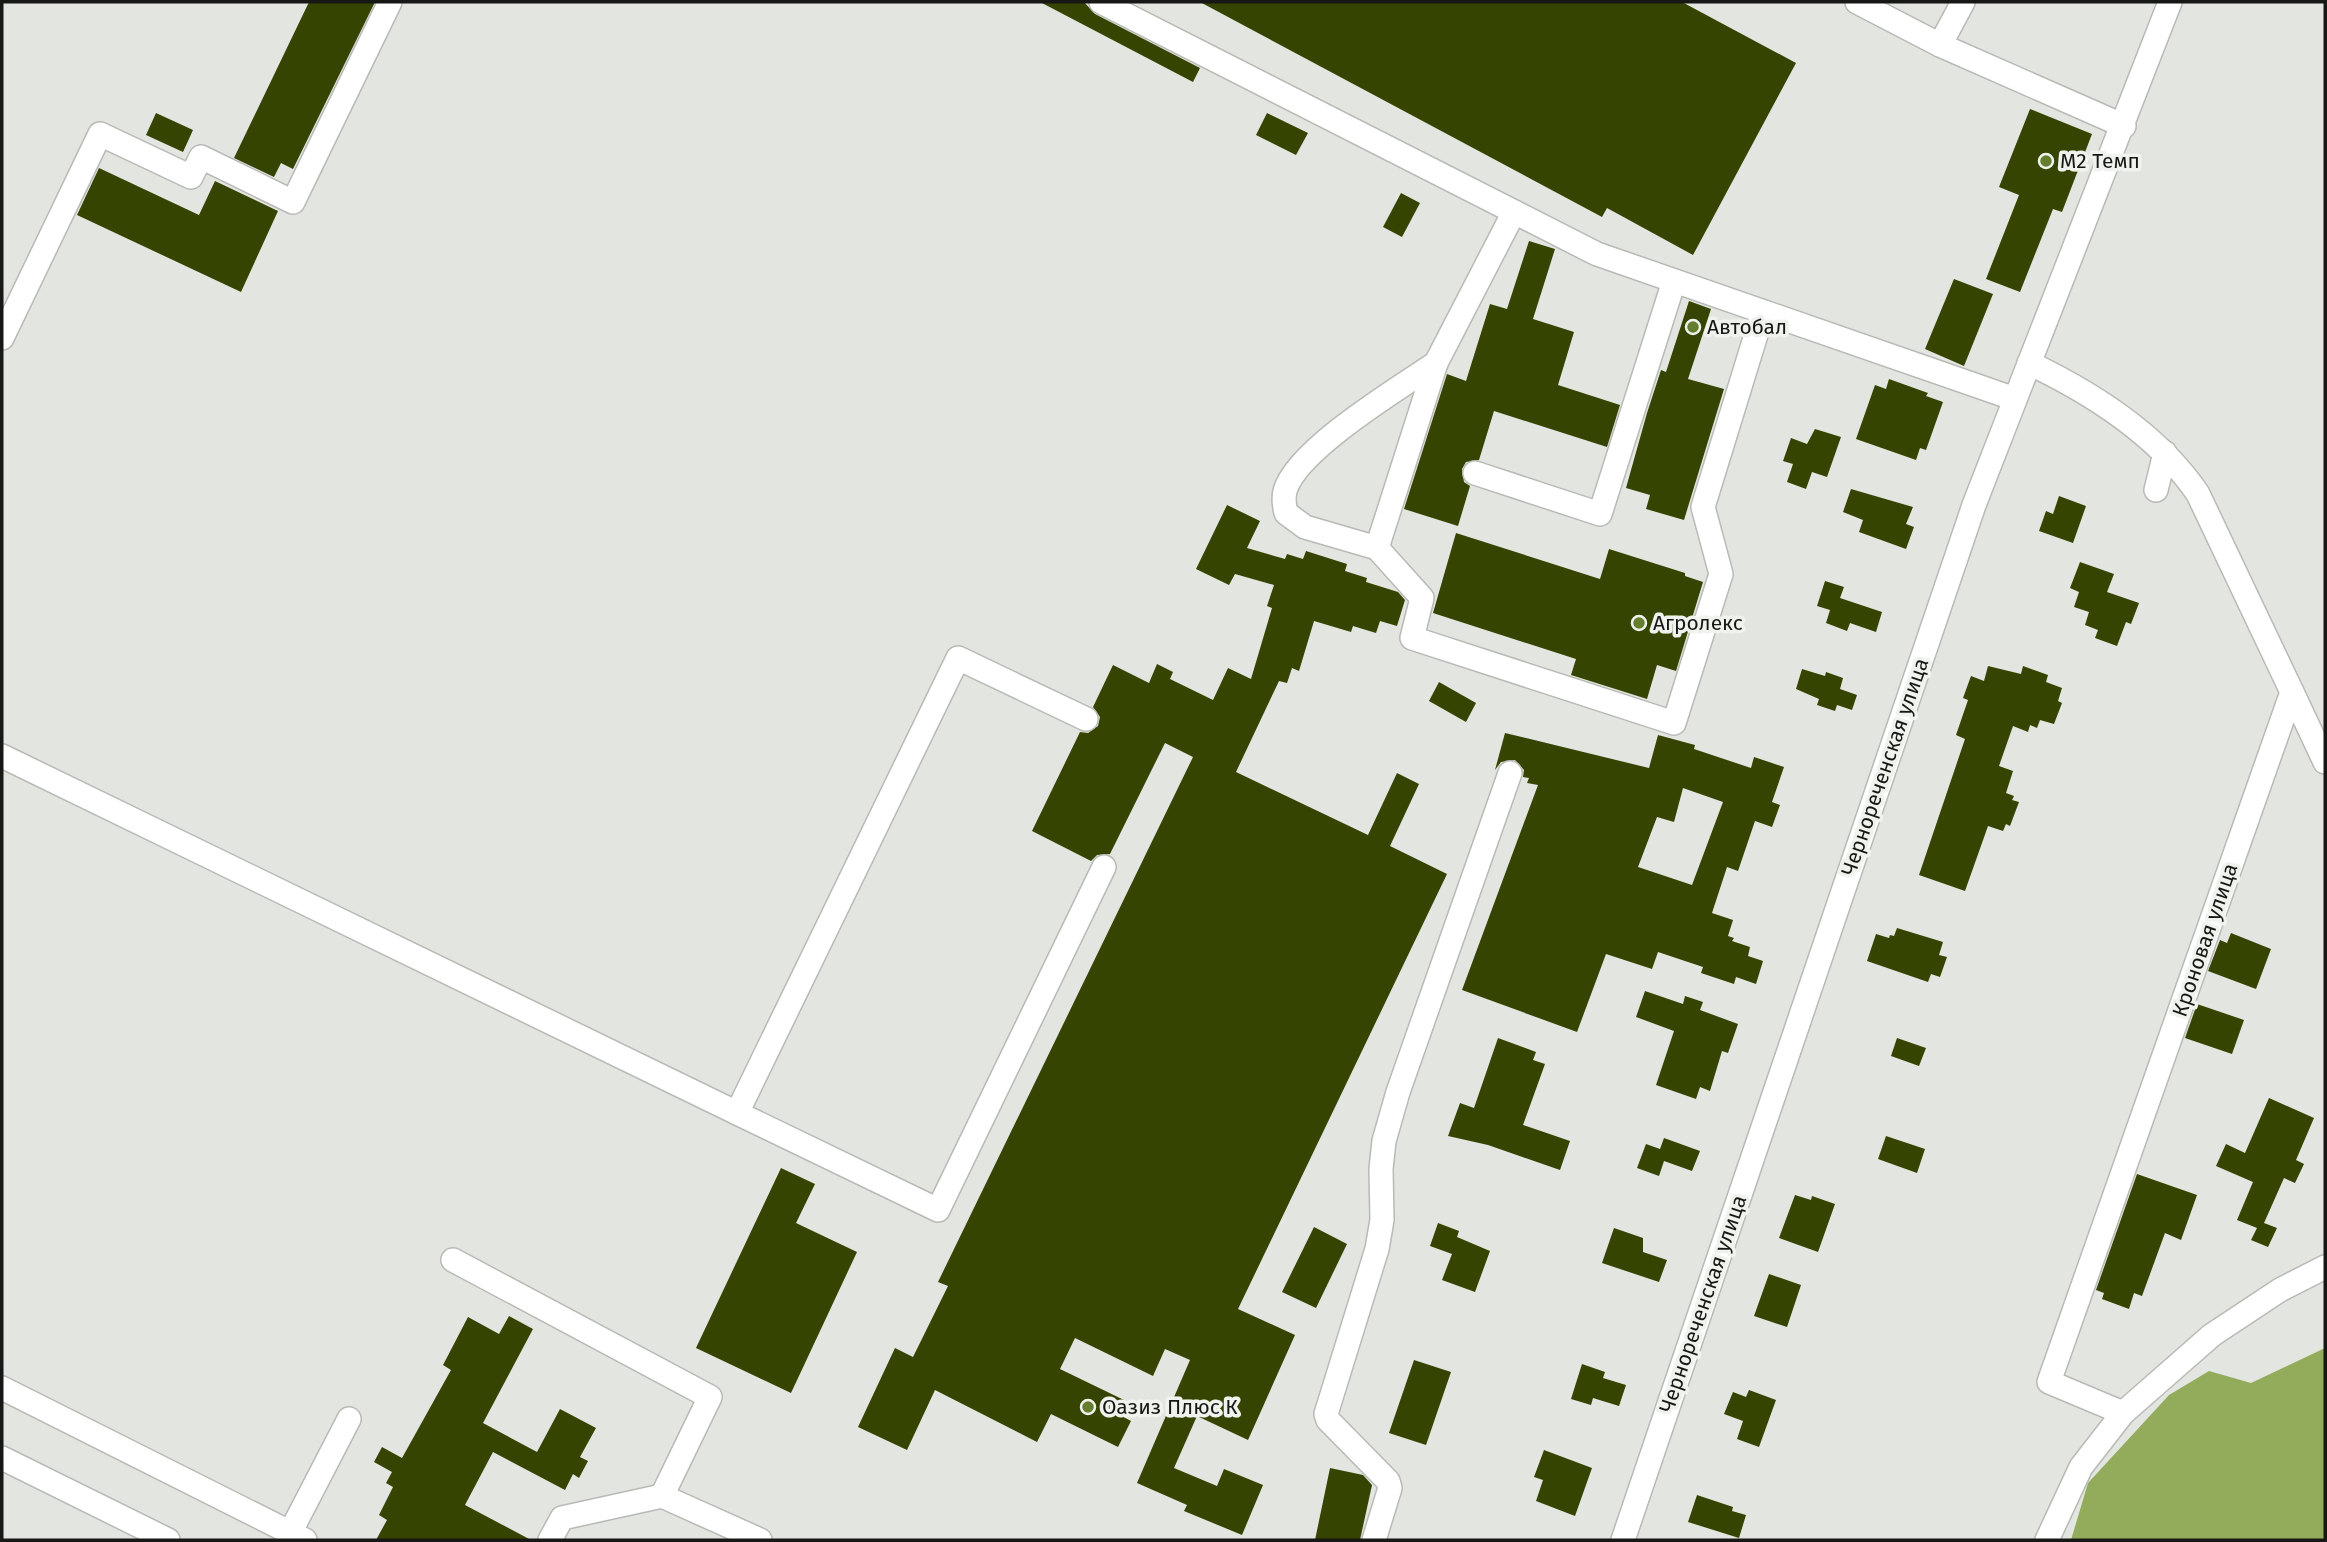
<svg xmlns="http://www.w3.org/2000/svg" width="2327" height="1542" viewBox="0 0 2327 1542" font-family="'Fira Sans',sans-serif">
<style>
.water{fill:#92ac5b}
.building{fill:#354501;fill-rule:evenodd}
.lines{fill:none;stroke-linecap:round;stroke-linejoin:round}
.minor-casing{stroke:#b8bab5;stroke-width:26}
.minor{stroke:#fff;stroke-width:23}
.poi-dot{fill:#657d2e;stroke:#f0f2ed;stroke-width:2.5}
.labels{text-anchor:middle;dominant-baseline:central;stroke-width:7;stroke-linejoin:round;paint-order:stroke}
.poi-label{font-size:21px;fill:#171816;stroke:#f0f2ed;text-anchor:start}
.street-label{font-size:21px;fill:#171816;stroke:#f0f2ed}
</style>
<rect width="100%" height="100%" fill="#e3e5e0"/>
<polygon class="water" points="2325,1348 2325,1540 2071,1540 2088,1483 2169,1395 2209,1371 2251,1383"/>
<g class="building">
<polygon points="309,2 375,2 293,169 281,163 274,177 234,158"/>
<polygon points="1040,2 1084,2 1095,14 1200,68 1193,82"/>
<polygon points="1200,2 1682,2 1796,63 1693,255 1607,208 1602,217"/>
<polygon points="2030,109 2092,134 2062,212 2053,209 2020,292 1986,279 2019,195 1999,187"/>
<polygon points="156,113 193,130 183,152 146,135"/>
<polygon points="1267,113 1308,133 1296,155 1256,135"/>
<polygon points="99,168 199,215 215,181 278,211 241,292 77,215"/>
<polygon points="1401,193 1420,203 1402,237 1383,227"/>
<polygon points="1529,241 1555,249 1533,319 1574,332 1558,385 1620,405 1607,447 1494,411 1479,460 1466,462 1462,469 1464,482 1470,486 1458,526 1404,509 1447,374 1466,381 1490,304 1507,309"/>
<polygon points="1954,279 1993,294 1964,366 1925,349"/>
<polygon points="1689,301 1711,309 1688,379 1724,389 1684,520 1646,509 1650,495 1626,488 1647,413 1661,370 1666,372"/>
<polygon points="1889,379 1928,393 1926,396 1943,402 1926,450 1920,448 1916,460 1856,439 1875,385 1886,389"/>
<polygon points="1815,429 1841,437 1827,477 1812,472 1806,489 1787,482 1793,464 1783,461 1791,438 1807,444"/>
<polygon points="1851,489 1913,507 1906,524 1914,527 1906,549 1859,532 1863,520 1843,512"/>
<polygon points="2059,496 2086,506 2073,543 2039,531 2046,511 2053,514"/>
<polygon points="1227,505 1260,521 1247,548 1285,559 1287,554 1303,559 1306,551 1347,564 1345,571 1367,578 1366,582 1398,592 1405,600 1397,626 1380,621 1376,633 1353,626 1351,632 1314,621 1299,671 1292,668 1287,683 1279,681 1236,772 1368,835 1397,773 1419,784 1390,846 1447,874 1238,1309 1295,1335 1248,1440 1197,1416 1174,1468 1217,1486 1224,1469 1263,1485 1242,1535 1184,1511 1187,1505 1137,1483 1190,1360 1165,1349 1153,1376 1075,1338 1060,1369 1124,1400 1118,1414 1131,1421 1118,1447 1051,1414 1037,1442 935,1390 907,1450 858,1427 895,1348 913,1357 948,1286 938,1282 1193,757 1165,743 1110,854 1097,855 1091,861 1032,831 1080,732 1088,733 1098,726 1100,717 1093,707 1113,665 1149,683 1157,664 1173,672 1170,679 1213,700 1228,668 1251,679 1272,608 1267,606 1274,585 1235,574 1229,585 1196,569"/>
<polygon points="1456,533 1600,579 1609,549 1685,573 1685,576 1703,582 1676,671 1657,665 1647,699 1571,675 1576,659 1433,613"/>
<polygon points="2080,562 2114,574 2107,592 2139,603 2131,624 2126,622 2117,646 2095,638 2098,630 2085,625 2089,612 2074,607 2079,592 2070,588"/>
<polygon points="1825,581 1844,587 1840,598 1882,612 1876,632 1850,623 1847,631 1826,623 1830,610 1817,606"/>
<polygon points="1988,666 2021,674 2023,666 2048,675 2046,682 2062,688 2058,701 2062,703 2054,724 2040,720 2037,728 2030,725 2028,732 2013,726 1999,766 2013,771 2006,793 2014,796 2012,800 2019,802 2010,826 2006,824 2003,831 1988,826 1965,891 1919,875 1965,739 1956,735 1968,700 1963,698 1971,676 1984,681"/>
<polygon points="1802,669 1825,676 1826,672 1843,678 1840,689 1857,695 1852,710 1837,705 1835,711 1817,705 1819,699 1796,689"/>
<polygon points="1439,682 1476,703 1466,722 1429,701"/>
<path d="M1505,733l144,35 9,-33 37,10 -1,4 57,19 3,-11 30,10 -12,35 8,3 -8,22 -17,-6 -17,50 -11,-4 -15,46 21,7 -5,16 6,2 -2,3 18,6 -2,9 15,5 -7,23 -20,-7 -2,7 -33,-11 2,-6 -45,-15 -6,17 -46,-15 -29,78 -115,-42 76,-205 -11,-2 2,-5 -6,-1 1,-7 -9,-10 -14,2 -6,8zM1683,788l40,14 -31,83 -54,-18 19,-50 17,5z"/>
<polygon points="1897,928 1943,942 1939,955 1947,957 1940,977 1931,974 1928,982 1867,961 1876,934 1889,938 1890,935 1894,936"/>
<polygon points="2231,933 2271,949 2256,989 2208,971 2220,940 2227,943"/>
<polygon points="1645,991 1683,1004 1685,996 1703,1002 1700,1010 1738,1024 1728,1053 1722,1051 1710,1091 1700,1087 1696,1099 1656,1085 1674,1031 1636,1017"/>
<polygon points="2197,1004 2244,1020 2232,1054 2185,1038"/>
<polygon points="1498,1038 1536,1052 1533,1060 1545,1064 1523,1125 1570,1141 1560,1170 1488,1145 1448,1136 1460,1103 1474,1108"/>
<polygon points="1897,1038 1926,1048 1919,1066 1891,1056"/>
<polygon points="2269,1098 2314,1118 2296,1160 2304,1164 2295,1183 2284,1178 2264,1223 2277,1228 2268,1247 2251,1240 2257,1228 2237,1220 2253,1182 2216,1166 2226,1144 2245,1153"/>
<polygon points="1886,1136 1925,1149 1917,1173 1878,1159"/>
<polygon points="1664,1138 1700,1151 1692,1171 1664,1161 1659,1176 1637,1168 1646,1144 1660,1149"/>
<polygon points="781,1168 815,1184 796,1223 857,1252 791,1393 696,1348"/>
<polygon points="2137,1174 2197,1195 2181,1240 2165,1233 2142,1296 2134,1293 2129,1309 2102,1299 2104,1293 2096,1290"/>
<polygon points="1795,1195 1811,1200 1812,1196 1835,1204 1818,1252 1779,1238"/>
<polygon points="1438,1223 1459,1231 1457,1237 1490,1251 1475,1292 1442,1280 1452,1254 1430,1246"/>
<polygon points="1314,1227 1347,1244 1316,1308 1282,1292"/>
<polygon points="1614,1228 1643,1238 1643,1252 1667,1260 1659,1282 1602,1263"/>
<polygon points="1769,1274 1801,1285 1787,1327 1754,1316"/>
<polygon points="509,1316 533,1329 483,1423 537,1452 560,1409 596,1428 580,1457 588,1461 579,1478 573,1474 565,1490 493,1452 465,1505 531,1540 376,1540 387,1520 379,1515 393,1487 386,1483 392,1472 374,1462 382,1447 402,1458 451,1370 443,1365 468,1317 499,1334"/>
<polygon points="1414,1360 1451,1372 1426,1445 1389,1433"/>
<polygon points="1582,1364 1605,1372 1603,1378 1626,1385 1619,1406 1593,1398 1591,1405 1571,1399"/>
<polygon points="1749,1390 1776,1400 1759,1447 1737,1439 1743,1421 1724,1414 1733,1392 1746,1397"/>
<polygon points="1544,1450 1592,1468 1575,1516 1536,1501 1543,1480 1534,1477"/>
<polygon points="1330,1468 1363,1475 1372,1485 1360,1540 1315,1540"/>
<polygon points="1697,1495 1733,1507 1732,1511 1746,1515 1739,1538 1688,1522"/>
</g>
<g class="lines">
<defs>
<g id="minor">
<polyline points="1101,2 1597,254 2015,399"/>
<polyline points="1857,2 1940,45 2124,126"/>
<polyline points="1940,45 1963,2"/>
<polyline points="1514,212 1436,363 1377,548 1422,598 1412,638 1674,723 1721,574 1703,507 1763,312"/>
<polyline points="2,338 100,134 191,177 201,157 293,202 390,2"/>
<path d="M2029,363c63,30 130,73 169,131l94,198 -243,690 74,31 -42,54 -34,73"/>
<polyline points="1475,473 1600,514 1674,281"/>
<polyline points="2156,490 2165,453"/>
<path d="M1377,548l-72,-21 -19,-14c-2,-8 -3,-14 -1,-22 11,-41 114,-103 151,-128"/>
<polyline points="2292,692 2325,762"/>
<polyline points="2,756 737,1113 958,658 1086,719"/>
<polyline points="737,1113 938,1210 1104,867"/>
<polyline points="453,1260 710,1397 662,1496"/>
<polyline points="2,1388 305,1540"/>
<polyline points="2123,1413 2212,1335 2280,1290 2325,1267"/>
<polyline points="2,1458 168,1540"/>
<polyline points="290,1533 349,1419"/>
<polyline points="550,1540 562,1518 662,1496 760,1540"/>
<polyline points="1374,1540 1390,1488 1388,1481 1328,1420 1326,1414 1377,1249 1382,1220 1381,1169 1384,1141 1398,1092 1510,773"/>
<polyline points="1623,1540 1974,505 2170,2"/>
</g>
</defs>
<use href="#minor" class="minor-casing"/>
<use href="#minor" class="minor"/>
</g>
<g class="poi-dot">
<circle cx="2046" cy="161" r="7"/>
<circle cx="1693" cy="327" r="7"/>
<circle cx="1639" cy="623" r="7"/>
<circle cx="1088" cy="1407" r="7"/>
</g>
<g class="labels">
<g class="poi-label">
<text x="2060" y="161">М2 Темп</text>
<text x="1707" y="327">Автобал</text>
<text x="1653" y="623">Агролекс</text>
<text x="1102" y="1407">Оазиз Плюс К</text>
</g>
<g class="street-label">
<text transform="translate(1885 767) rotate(-71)">Чернореченская улица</text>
<text transform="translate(2205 940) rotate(-71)">Кроновая улица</text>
<text transform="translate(1703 1304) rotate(-71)">Чернореченская улица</text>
</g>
</g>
<rect width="2327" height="1542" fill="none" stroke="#171816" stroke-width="7"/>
</svg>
